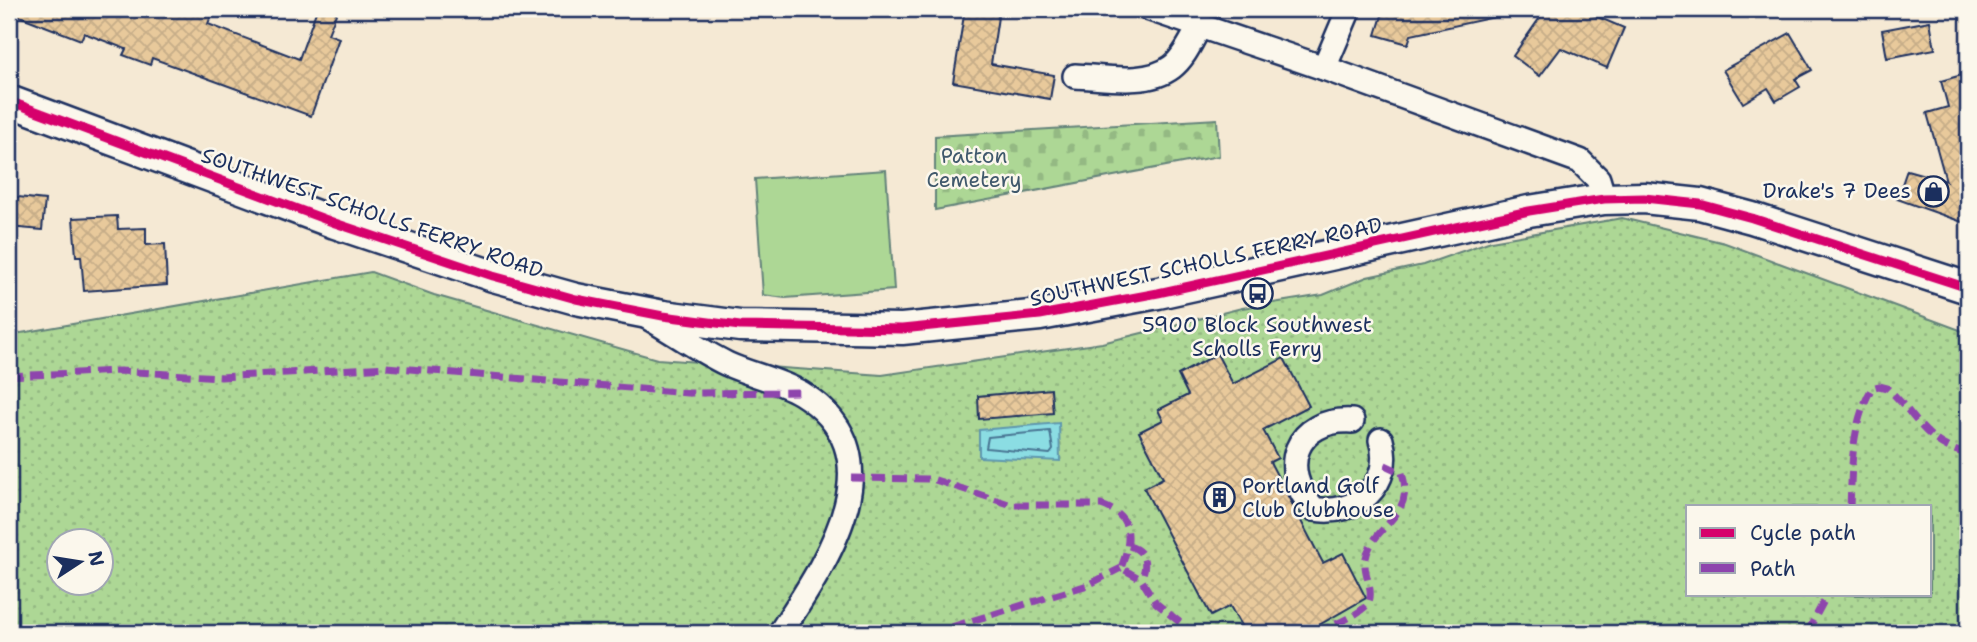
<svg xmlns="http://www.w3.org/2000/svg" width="1977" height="642" viewBox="0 0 1977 642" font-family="'Shantell Sans',sans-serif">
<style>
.green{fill:url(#green-dots);stroke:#64837a;stroke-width:2;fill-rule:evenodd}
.cemetery{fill:url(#cemetery-stones);stroke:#64837a;stroke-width:2}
.pitch{fill:#add795;stroke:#64837a;stroke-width:2}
.water{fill:#8bdde3;stroke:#5e97ae;stroke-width:2}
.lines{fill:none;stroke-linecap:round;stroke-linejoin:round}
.shore{stroke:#487593;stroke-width:2}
.building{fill:url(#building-cross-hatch);stroke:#1b2f5e;stroke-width:2}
.minor-casing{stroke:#1b2f5e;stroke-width:28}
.major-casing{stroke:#1b2f5e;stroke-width:35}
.minor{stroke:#fbf7ec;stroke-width:23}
.major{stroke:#fbf7ec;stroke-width:30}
.quiet{stroke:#8e44ad;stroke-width:7;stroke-dasharray:14 7;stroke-linecap:butt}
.cycleway-casing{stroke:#fbf7ec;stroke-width:13}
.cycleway{stroke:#d6006c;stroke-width:9}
.labels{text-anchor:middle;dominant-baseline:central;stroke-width:5;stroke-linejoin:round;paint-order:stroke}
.park-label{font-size:21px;fill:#40596c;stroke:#fbf7ec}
.poi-label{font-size:21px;fill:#1b2f5e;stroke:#fbf7ec;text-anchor:end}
.street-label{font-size:21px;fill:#1b2f5e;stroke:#fbf7ec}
</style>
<defs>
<pattern id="green-dots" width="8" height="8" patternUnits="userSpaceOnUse" patternTransform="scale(1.75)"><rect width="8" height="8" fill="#add795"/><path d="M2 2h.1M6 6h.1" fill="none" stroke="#94b983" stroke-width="1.8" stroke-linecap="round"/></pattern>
<pattern id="cemetery-stones" width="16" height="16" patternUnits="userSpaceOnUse" patternTransform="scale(1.75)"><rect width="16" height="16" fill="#add795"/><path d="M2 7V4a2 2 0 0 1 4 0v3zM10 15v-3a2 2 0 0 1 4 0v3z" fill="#94b983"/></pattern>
<pattern id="building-cross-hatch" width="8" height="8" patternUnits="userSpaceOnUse" patternTransform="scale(1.75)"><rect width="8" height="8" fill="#e8c99b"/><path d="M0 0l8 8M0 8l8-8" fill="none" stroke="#c6ad88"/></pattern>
</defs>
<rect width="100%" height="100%" fill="#f5e9d4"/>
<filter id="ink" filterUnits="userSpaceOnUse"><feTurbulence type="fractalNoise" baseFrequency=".0143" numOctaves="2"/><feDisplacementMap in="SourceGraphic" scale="14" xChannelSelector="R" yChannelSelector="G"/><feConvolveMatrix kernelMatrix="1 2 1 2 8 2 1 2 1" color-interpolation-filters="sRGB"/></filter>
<g filter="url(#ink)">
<path class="green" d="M1622,218l103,25 243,90v300h-1959v-298l362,-63 63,23 223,64 225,16 220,-32 140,-35 81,-13 44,-18 56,-12 68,-24zM1688,507h242v88h-242zM60,540h42v42h-42z"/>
<polygon class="cemetery" points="1217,119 1219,156 935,210 935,136"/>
<polygon class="pitch" points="886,170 894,290 785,298 763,295 755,179"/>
<polygon class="water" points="1059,423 1060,461 979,457 979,430"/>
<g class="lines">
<polygon class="shore" points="1050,431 1053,450 1050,454 986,448 988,437"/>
</g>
<g class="building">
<polygon points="9,9 199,9 212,13 208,24 299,59 317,9 338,9 328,34 339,38 311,116 152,58 150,65 123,55 126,49 84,33 81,40 9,12"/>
<polygon points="965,9 999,10 991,64 1054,75 1050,99 953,82"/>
<polygon points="1384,9 1495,9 1495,17 1411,35 1408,44 1376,35"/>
<polygon points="1546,9 1579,9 1624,28 1607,68 1561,48 1540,76 1513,56"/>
<polygon points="1930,21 1935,49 1887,58 1882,30"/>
<polygon points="1790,33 1812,70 1795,79 1800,87 1776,101 1768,88 1743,103 1723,70"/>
<polygon points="1965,74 1968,85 1968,224 1897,199 1907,170 1946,181 1927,113 1948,107 1941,81"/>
<polygon points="18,197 45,200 42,230 9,227 9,199"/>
<polygon points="117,216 118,229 146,228 146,245 165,244 167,285 84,291 81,256 76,256 73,218"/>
<polygon points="1217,354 1233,384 1284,358 1309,406 1263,430 1278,458 1270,462 1323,563 1343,553 1366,598 1305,633 1245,633 1230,606 1211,616 1144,488 1163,478 1139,432 1163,420 1158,410 1188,395 1178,375"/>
<polygon points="1051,389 1053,413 979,419 978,396"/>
</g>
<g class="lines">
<defs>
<g id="minor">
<polyline points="1150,9 1324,68 1580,161 1598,179 1604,199"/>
<polyline points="1324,68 1349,9"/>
<path d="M1075,76c29,1 72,10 97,-9 13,-10 20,-28 28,-41"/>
<path d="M649,318c26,15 51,33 78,46 24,11 52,16 74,29 100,62 25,169 -21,240"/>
<path d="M1352,421c-57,-3 -75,48 -38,88 42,8 80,-25 67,-69"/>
</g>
<polyline id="major" points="9,101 335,223 493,276 576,299 663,316 740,326 902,329 1040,315 1158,293 1529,211 1604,199 1644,198 1700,204 1752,218 1968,288"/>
</defs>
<use href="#minor" class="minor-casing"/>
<use href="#major" class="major-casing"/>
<use href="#minor" class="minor"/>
<use href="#major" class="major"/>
<g class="quiet">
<polyline points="9,376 120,371 221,377 386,367 687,393 799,392"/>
<path d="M851,478l81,1 80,26h89c34,11 30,36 20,63l20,11 15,24 37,30"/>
<path d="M1850,507c2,-40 1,-83 22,-119l7,-2 8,2c30,27 38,57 81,66"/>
<path d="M1129,546c17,5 19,18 12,33"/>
<polyline points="932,633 1088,585 1121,568"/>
<path d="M1317,633c15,-8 36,-15 48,-26 12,-11 0,-29 0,-42 2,-40 52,-45 37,-92l-17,-8"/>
<polyline points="1807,633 1827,595"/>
</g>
<defs>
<polyline id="cycleway" points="9,101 335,223 493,276 576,299 663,316 740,326 902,329 1040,315 1158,293 1529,211 1604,199 1644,198 1700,204 1752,218 1968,288"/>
</defs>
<use href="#cycleway" class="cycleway-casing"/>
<use href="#cycleway" class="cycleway"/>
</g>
</g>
<defs>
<symbol id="shop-ring" viewBox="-11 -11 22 22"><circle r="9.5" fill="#fbf7ec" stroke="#1b2f5e" stroke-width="1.5"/><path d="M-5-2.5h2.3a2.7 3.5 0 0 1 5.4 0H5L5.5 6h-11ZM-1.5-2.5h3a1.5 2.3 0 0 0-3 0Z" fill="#1b2f5e"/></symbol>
<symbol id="bus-ring" viewBox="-11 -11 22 22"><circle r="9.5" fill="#fbf7ec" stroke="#1b2f5e" stroke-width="1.5"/><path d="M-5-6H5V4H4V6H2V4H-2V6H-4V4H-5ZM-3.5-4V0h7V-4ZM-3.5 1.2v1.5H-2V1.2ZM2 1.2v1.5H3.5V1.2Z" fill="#1b2f5e"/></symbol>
<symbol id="building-ring" viewBox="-11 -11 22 22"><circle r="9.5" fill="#fbf7ec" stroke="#1b2f5e" stroke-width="1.5"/><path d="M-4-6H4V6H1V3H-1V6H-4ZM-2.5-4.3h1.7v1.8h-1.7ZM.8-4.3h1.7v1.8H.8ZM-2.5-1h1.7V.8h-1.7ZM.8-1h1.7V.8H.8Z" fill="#1b2f5e"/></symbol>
</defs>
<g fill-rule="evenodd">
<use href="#shop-ring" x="1916" y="174" width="35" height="35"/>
<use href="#bus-ring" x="1240" y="276" width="35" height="35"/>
<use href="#building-ring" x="1202" y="480" width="35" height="35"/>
</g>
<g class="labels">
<g class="park-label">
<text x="974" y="156">Patton<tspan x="974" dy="24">Cemetery</tspan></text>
</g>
<g class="poi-label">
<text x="1911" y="191">Drake's 7 Dees</text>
<text x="1257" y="325" text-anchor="middle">5900 Block Southwest<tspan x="1257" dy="24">Scholls Ferry</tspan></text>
<text x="1242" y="486" text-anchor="start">Portland Golf<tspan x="1242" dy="24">Club Clubhouse</tspan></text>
</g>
<g class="street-label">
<text transform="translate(372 213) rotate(19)">SOUTHWEST SCHOLLS FERRY ROAD</text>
<text transform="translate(1206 262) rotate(-12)">SOUTHWEST SCHOLLS FERRY ROAD</text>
</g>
</g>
<rect width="1977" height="642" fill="none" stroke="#fbf7ec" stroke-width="35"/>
<rect x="18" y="18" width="1942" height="607" fill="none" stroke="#1b2f5e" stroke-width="2.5" filter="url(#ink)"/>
<rect x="1686" y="505" width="245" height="91" fill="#fbf7ec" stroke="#a1a7b3" stroke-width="2"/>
<rect x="1700" y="528" width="35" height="10" fill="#d6006c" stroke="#a1a7b3" stroke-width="2"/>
<text x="1750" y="540" font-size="21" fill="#1b2f5e">Cycle path</text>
<rect x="1700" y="563" width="35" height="10" fill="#8e44ad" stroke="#a1a7b3" stroke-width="2"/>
<text x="1750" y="576" font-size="21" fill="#1b2f5e">Path</text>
<g transform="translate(80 562) rotate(78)"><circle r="33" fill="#fbf7ec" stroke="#a1a7b3" stroke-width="2"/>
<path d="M0-5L12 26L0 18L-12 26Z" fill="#1b2f5e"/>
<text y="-10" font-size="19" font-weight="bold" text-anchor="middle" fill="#1b2f5e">N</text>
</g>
</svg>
